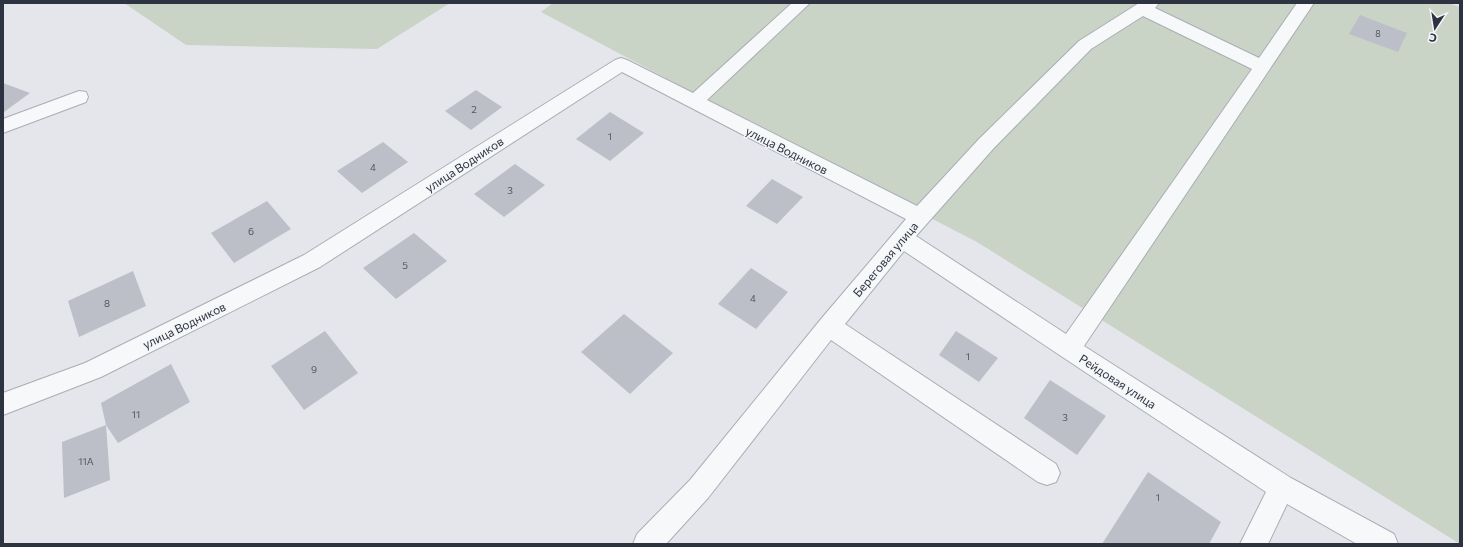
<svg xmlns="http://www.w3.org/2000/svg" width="1463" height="547" viewBox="0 0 1463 547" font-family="Commissioner,sans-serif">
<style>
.green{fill:#c9d4c7}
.building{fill:#bcbfc7}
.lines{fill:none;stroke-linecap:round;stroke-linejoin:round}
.minor-casing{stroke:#aaadb5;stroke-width:2}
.minor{fill:#f7f8fa;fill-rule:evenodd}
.labels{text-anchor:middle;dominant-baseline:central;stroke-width:3;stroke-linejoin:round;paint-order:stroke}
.far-number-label{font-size:9px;fill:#525663}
.number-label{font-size:10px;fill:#525663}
.street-label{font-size:12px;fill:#2e3342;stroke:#f4f6f8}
</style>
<rect width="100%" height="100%" fill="#e5e6eb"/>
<g class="green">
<polygon points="124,3 450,3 377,49 186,45"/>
<polygon points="553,3 1448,3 1460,7 1460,544 977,242 919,212 541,12"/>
</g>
<g class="building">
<polygon points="1360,15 1407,33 1398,52 1349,34"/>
<polygon points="3,83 30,93 4,112 3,112"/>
<polygon points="476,90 502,107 471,130 445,111"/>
<polygon points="610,112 644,133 610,161 576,139"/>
<polygon points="383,142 408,162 362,193 337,171"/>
<polygon points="515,164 545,185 504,217 474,194"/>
<polygon points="772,179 803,197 777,224 746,206"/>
<polygon points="267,201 291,229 234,263 211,233"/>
<polygon points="414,233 447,261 396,299 363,268"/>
<polygon points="751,268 788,292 756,329 718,304"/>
<polygon points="133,271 146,306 79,337 68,301"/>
<polygon points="624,314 673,353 630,394 581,352"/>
<polygon points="325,331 358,373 304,410 271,366"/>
<polygon points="956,331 998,358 979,382 939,355"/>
<polygon points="171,364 190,402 118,443 106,425 110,480 64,498 62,442 106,425 101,403"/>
<polygon points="1050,380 1106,416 1077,455 1024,418"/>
<polygon points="1148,472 1221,522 1209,544 1102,544"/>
</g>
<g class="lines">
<defs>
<g id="minor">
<path d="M792,3h18l-103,97 210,106 62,-67 100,-98 60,-38h20l-4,5 104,50 38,-55h17l-230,343 207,132 103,56 4,10h-41l-70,-40 -19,40h-28l26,-52 -205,-136 -157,-105 -59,73 211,140 4,9 -4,9 -9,3 -9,-3 -207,-142 -123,158 -42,46h-33l4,-10 53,-54 131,-161 85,-100 -284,-147 -302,195 -219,110 -98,38v-22l82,-30 219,-108 311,-195 6,-2 6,2 66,33zM1143,16l109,53 -186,265 -150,-98 77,-87 98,-100z"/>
<polygon points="79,91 86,92 88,97 86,102 3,133 3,119"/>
</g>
</defs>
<use href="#minor" class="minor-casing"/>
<use href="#minor" class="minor"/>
</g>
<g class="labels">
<g class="far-number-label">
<text x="1378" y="33">8</text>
</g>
<g class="number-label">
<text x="474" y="109">2</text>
<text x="610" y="136">1</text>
<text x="373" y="167">4</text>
<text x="510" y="190">3</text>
<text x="251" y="231">6</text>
<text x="405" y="265">5</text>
<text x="753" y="298">4</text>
<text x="107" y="303">8</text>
<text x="968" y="356">1</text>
<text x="314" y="369">9</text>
<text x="136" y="414">11</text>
<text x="1065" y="417">3</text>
<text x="86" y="461">11А</text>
<text x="1158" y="497">1</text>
</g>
<g class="street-label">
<text transform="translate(787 150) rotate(27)">улица Водников</text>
<text transform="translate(464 164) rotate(-33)">улица Водников</text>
<text transform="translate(885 259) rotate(-50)">Береговая улица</text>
<text transform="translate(184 325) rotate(-26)">улица Водников</text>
<text transform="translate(1118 381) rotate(33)">Рейдовая улица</text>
</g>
</g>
<rect width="1463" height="547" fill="none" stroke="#2e3342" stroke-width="8"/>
<g transform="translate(1435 28) rotate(192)" stroke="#f4f6f8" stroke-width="3" paint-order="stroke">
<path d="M0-3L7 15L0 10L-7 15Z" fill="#2e3342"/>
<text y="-6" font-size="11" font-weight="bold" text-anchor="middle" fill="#2e3342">С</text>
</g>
</svg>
